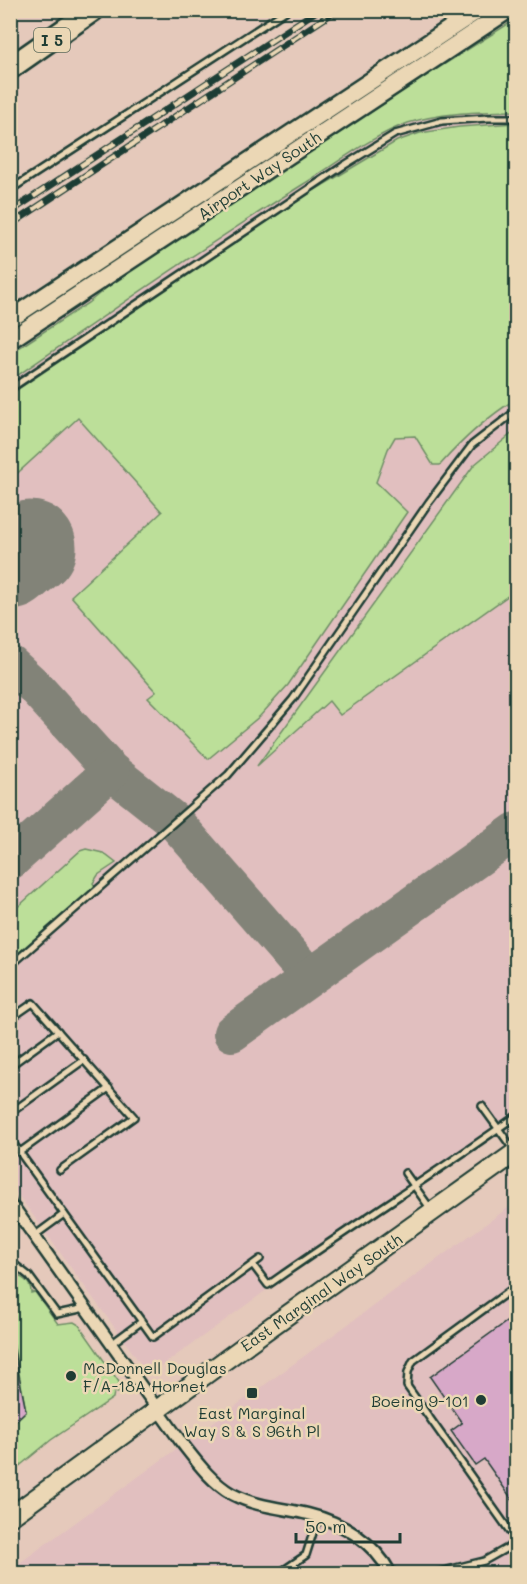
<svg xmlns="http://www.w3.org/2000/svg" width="527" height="1584" viewBox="0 0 527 1584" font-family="Mali,sans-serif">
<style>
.built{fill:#e1bfbf}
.green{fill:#bcdf99;stroke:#6e8e66;stroke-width:1.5}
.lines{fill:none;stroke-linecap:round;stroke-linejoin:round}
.taxiway{stroke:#828378;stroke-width:38}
.runway{stroke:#828378;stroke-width:93}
.building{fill:#d7a8c8;stroke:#1f3d34;stroke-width:1.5}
.lane-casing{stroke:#1f3d34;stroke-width:10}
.street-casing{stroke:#1f3d34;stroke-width:15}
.secondary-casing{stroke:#1f3d34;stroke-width:21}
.primary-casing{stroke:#1f3d34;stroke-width:22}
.highway-casing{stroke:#1f3d34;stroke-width:26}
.lane{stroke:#ebd7b5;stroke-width:5}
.street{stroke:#ebd7b5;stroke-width:10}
.secondary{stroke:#ebd7b5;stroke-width:16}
.primary{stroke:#ebd7b5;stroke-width:18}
.highway{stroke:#ebd7b5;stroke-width:21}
.rail-casing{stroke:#1f3d34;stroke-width:7}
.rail{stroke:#ebd7b5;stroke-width:4.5;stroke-dasharray:14;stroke-linecap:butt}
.poi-dot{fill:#1f3d34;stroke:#ebd7b5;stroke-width:2}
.labels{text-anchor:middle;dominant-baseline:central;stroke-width:5;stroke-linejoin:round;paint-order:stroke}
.shield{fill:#ebd7b5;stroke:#5c6b5b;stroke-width:1.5}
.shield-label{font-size:15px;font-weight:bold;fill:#1f3d34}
.street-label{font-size:16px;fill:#1f3d34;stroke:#ebd7b5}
.poi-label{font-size:16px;fill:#1f3d34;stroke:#ebd7b5;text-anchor:start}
</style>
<rect width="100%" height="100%" fill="#e5c9bb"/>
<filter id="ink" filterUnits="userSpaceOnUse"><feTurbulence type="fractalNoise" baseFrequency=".0167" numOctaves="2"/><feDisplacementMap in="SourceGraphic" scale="12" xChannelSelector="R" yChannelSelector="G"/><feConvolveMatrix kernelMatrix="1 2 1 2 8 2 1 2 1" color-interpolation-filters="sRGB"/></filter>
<g filter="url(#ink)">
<g class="built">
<polygon points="516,29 516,1110 149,1375 11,1185 10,348"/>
<polygon points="516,1202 516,1573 11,1574 10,1570"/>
</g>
<g class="green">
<path d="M516,19v92c-35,1 -74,1 -108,12 -35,12 -74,42 -106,62 -99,62 -195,129 -291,195v-27l77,-50 28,-23 50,-33 269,-177z"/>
<path d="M516,123v276c-29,18 -53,40 -76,66h-7l-18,-29 -20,1 -7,12 -12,33 31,30 -119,173 -28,31 -52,43 -60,-61 8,-6 -85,-96 91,-84 -84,-94 -67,61v-85l302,-203 84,-50 23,-8 39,-6z"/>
<polygon points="516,430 516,590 340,715 329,701 257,766 474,465"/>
<polygon points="86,849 103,853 116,863 98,875 93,883 95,887 11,959 11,913 80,851"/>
<path d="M11,1274c9,1 21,8 20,19l4,-1 23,32 16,-2 5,3 40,57v11l-5,-1 -1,6 -62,42 -40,33 -1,-47 16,-15 -15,-80z"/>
</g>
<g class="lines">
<g class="taxiway">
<polyline points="10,664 34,686 111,771 174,821 310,977"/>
<polyline points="10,861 111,771"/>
<polyline points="232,1033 516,831"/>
</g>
<polyline class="runway" points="10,564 30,547"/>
</g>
<g class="building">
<polygon points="516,1315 516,1505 484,1459 475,1465 451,1431 462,1423 430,1377"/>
<polygon points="10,1331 26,1411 10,1426"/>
</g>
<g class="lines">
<defs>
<g id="lane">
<polyline points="10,190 287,10"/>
<polyline points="10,389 343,166 395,134 442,121 488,118 516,118"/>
<polyline points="10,966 228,775 293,699 429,502 472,445 516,411"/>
<polyline points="10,1019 33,1003 134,1117 60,1170"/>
<polyline points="10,1066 58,1031"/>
<polyline points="482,1106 513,1149"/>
<polyline points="16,1109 84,1060"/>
<polyline points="10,1139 153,1337 260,1259"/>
<polyline points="20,1152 109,1088"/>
<polyline points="405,1173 430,1208"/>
<polyline points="10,1197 14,1208"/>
<polyline points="34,1236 64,1214"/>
<polyline points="10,1261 29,1276 57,1314 85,1308"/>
<path d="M253,1265l15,20c82,-58 167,-111 248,-169"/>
<polyline points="516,1286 413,1361 408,1372 407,1386 516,1540"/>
<polyline points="111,1344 141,1322"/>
<polyline points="278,1574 306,1555 318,1517"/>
<polyline points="431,1574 484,1561 516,1543"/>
</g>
<path id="street" d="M10,1208l5,1 166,233c15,19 30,40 51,52 25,13 50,14 76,20 34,8 66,28 83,60"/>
<g id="secondary">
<polyline points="10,319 478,10"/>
<polyline points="10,340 508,10"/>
</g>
<polyline id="primary" points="10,1517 272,1326 516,1152"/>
<polyline id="highway" points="10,68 93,10"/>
</defs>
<use href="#lane" class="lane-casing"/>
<use href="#street" class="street-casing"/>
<use href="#secondary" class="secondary-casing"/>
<use href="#primary" class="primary-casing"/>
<use href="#highway" class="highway-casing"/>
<use href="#lane" class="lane"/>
<use href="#street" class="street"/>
<use href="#secondary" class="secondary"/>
<use href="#primary" class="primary"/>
<use href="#highway" class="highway"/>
<defs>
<g id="rail">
<polyline points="10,212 318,10"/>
<polyline points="10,225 337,10"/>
</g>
</defs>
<use href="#rail" class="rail-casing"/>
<use href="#rail" class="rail"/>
</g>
</g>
<g class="poi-dot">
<circle cx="71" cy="1376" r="6"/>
<rect x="246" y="1387" width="12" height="12" rx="3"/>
<circle cx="481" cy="1400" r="6"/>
</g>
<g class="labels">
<rect class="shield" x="34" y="28" width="36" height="24" rx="4.5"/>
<g class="shield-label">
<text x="52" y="40">I 5</text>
</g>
<g class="street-label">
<text transform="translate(259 175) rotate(-34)">Airport Way South</text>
<text transform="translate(321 1292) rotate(-35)">East Marginal Way South</text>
</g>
<g class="poi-label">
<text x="83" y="1367">McDonnell Douglas<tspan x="83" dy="18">F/A-18A Hornet</tspan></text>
<text x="469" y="1400" text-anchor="end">Boeing 9-101</text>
<text x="252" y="1412" text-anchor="middle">East Marginal<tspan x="252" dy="18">Way S &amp; S 96th Pl</tspan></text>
</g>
</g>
<rect width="527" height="1584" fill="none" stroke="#ebd7b5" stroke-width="36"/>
<rect x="18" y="18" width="491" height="1548" fill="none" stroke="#1f3d34" stroke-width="2" filter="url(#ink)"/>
<path d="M296 1533v9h104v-9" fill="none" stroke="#1f3d34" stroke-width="3"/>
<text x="305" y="1533" font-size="18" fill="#1f3d34" stroke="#ebd7b5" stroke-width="4.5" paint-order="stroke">50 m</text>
</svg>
